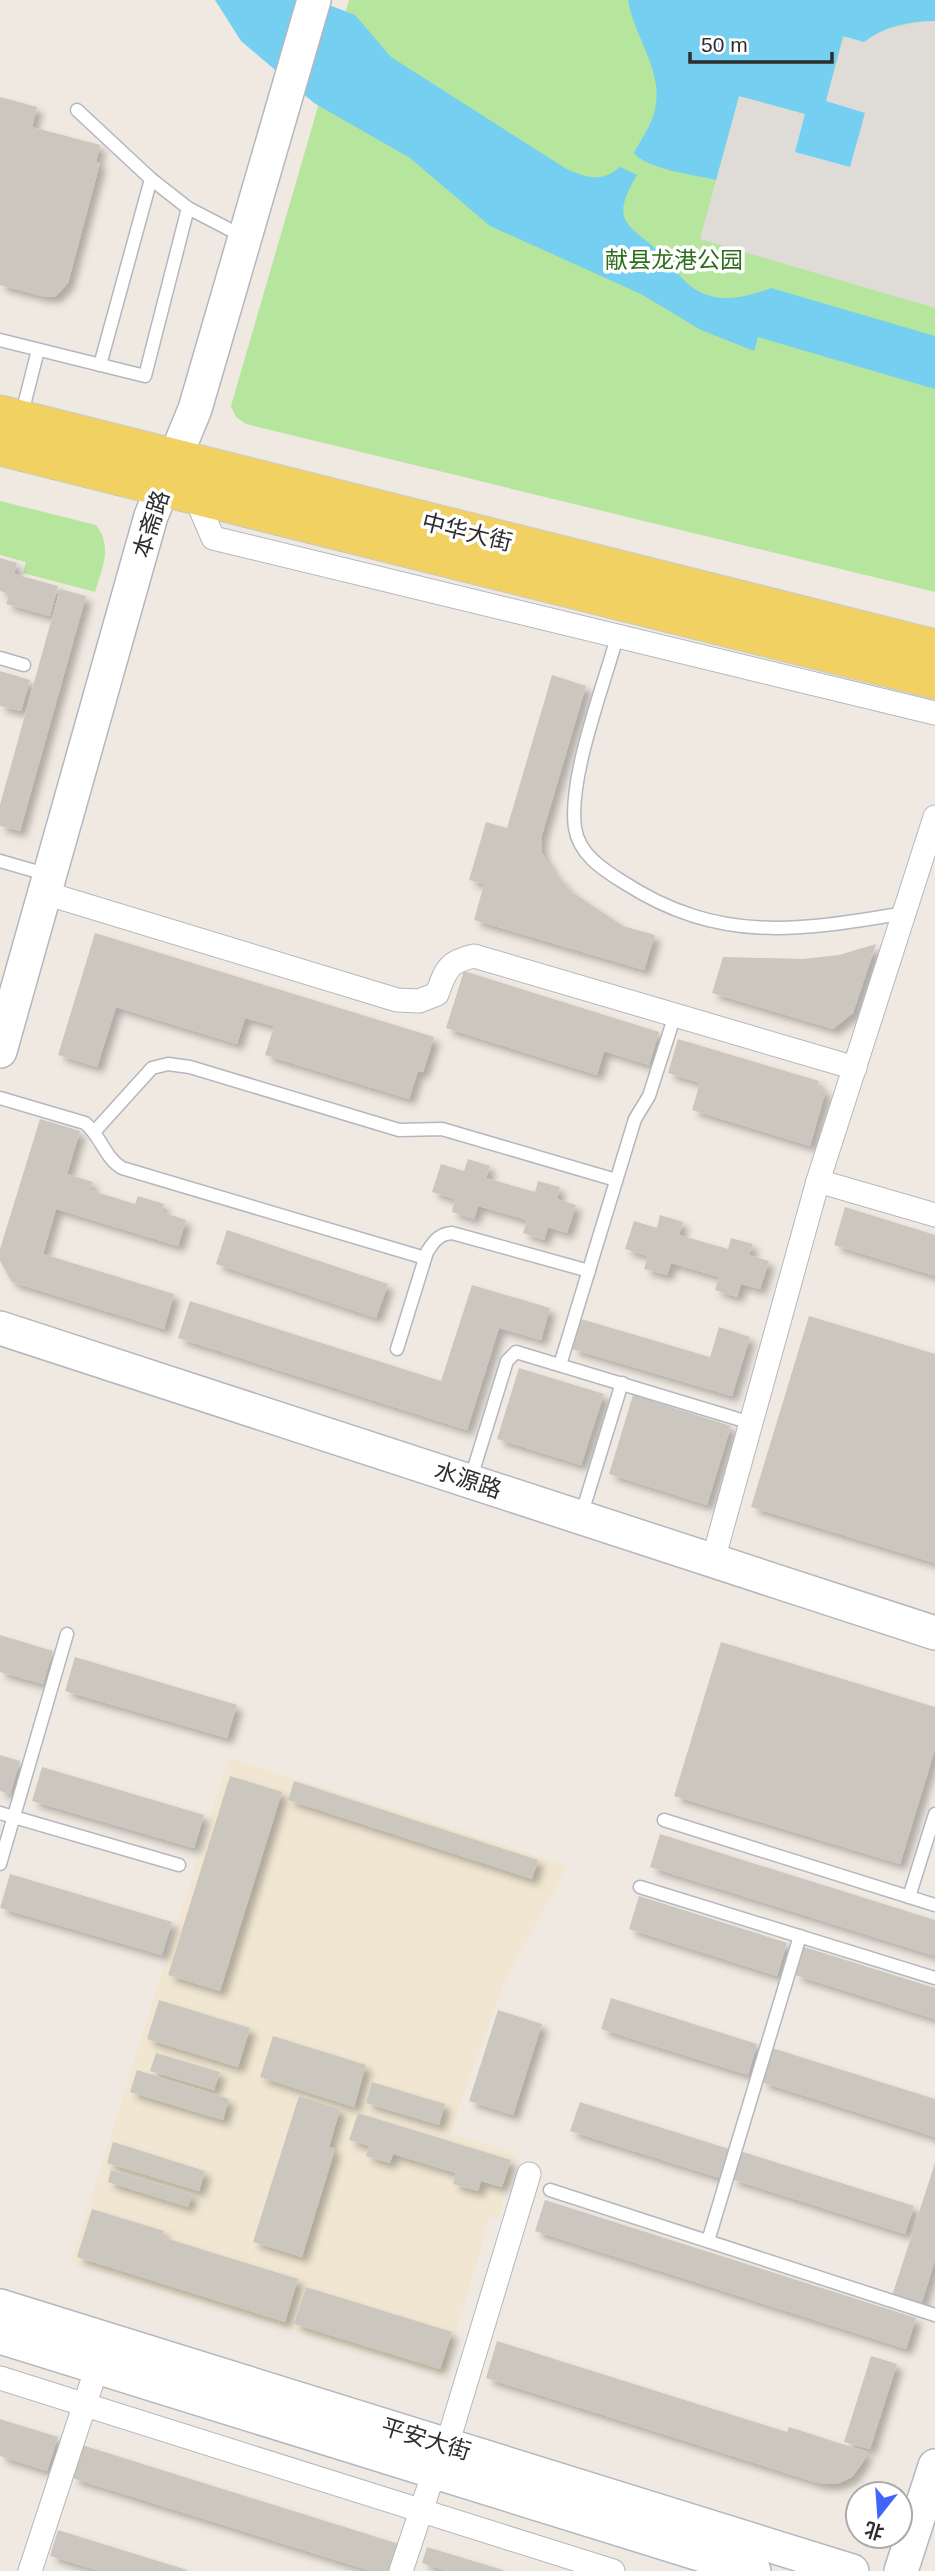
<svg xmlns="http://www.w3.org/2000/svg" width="935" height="2571" viewBox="0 0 935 2571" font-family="Helvetica,'Noto Sans SC',sans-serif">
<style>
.education{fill:#f0e6d1}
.green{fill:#b6e59e}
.plaza{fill:#dfdcd8}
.water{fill:#75cff0}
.building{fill:#cbc7bf;filter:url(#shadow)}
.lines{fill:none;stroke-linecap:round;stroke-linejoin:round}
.lane-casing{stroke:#b4b7c1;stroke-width:15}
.street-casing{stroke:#b4b7c1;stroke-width:25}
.secondary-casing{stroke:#b4b7c1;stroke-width:36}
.primary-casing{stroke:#c9c9c9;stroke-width:39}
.lane{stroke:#fff;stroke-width:12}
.street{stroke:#fff;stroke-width:23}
.secondary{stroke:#fff;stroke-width:33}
.primary{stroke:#f2d163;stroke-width:37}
.labels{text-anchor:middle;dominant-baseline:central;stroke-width:7;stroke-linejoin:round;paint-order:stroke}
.park-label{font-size:23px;fill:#2c6e1b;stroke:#fff}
.street-label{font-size:23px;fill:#2e2e2e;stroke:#fff}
</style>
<defs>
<filter id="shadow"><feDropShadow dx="6" dy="6" stdDeviation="3.5" flood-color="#0004"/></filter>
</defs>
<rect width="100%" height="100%" fill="#efe9e1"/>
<polygon class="education" points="229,1758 567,1866 503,1985 450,2134 517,2154 498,2219 490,2217 443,2375 71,2263"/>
<g class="green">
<polygon points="349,0 935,0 935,592 246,424 236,417 231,406"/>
<path d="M0,501l96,24c17,22 6,43 -1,67l-72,-19 3,-11 -26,-7z"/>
</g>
<polygon class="plaza" points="922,21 935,21 935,308 700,239 739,96 805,114 825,102 844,36 864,41 877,31"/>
<g class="water">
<path d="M215,0h101l39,15 36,42 174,111c21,10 36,15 55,-1l17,8c-28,47 -10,48 24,78 8,7 13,17 21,25 25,28 57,22 89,10l164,48v53l-177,-52 -4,14 -53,-21 -60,-36 -151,-68 -80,-68 -96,-55 -73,-62z"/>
<path d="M628,0h307v21c-26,0 -50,5 -71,21l-21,-6 -17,65 39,12 -15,54 -55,-15 10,-38 -66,-18 -23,84c-21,-5 -70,-11 -82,-27 7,-14 18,-28 21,-44 9,-38 -21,-72 -27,-109z"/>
</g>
<g class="building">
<polygon points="0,97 37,107 32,127 100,145 96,162 100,163 68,283 56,296 46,297 0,285"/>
<polygon points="0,558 17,563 14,574 58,586 50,616 6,604 9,594 0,591"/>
<polygon points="60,589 86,596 20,831 0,826 0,805"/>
<polygon points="0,671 30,680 21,711 0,706"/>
<polygon points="552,675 586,686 541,838 542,853 554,873 572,892 623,926 655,935 644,970 474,920 484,884 469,880 486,822 507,828"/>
<polygon points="95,933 434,1037 423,1072 418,1071 409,1099 265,1055 274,1026 245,1018 237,1044 116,1007 97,1067 58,1055"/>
<polygon points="876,944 853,1013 833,1029 712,993 723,957 803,959 839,955"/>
<polygon points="464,971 659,1032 649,1065 604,1051 597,1075 446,1028"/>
<polygon points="678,1039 819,1081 817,1087 826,1090 810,1146 692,1110 700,1083 668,1073"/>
<polygon points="40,1119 80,1131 67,1174 93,1182 90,1190 135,1204 138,1196 164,1204 162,1212 186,1220 178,1246 56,1209 43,1254 174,1294 164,1329 12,1282 0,1261 0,1249"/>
<polygon points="468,1159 490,1166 486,1178 535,1192 538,1181 560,1187 557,1199 576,1205 567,1233 548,1227 544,1240 523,1233 527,1220 478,1206 474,1219 452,1212 455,1199 432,1192 441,1164 464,1171"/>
<polygon points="845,1207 935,1235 935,1276 834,1245"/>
<polygon points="660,1215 683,1222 679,1235 728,1249 731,1238 753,1244 749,1255 769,1261 760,1289 741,1284 737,1297 715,1290 719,1277 671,1263 667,1275 644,1269 648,1256 625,1249 634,1221 657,1228"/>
<polygon points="227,1230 388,1284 376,1318 216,1264"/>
<polygon points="472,1285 550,1308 541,1340 499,1328 467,1430 178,1338 190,1301 441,1381"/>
<polygon points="809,1316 935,1354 935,1563 751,1507"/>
<polygon points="581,1319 710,1357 719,1327 750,1337 732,1396 572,1349"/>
<polygon points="519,1368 604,1394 581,1465 497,1439"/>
<polygon points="633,1395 731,1426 707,1505 609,1474"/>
<polygon points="0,1635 53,1651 43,1684 0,1672"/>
<polygon points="721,1642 935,1707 935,1749 900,1864 674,1796"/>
<polygon points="75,1657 237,1705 227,1738 65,1691"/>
<polygon points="0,1755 20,1761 10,1794 0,1791"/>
<polygon points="42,1767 204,1815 194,1848 32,1801"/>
<polygon points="230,1776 282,1792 220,1991 168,1975"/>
<polygon points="294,1781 538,1860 532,1879 288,1800"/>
<polygon points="660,1834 935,1920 935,1956 650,1867"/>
<polygon points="10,1874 172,1922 162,1955 0,1908"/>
<polygon points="639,1896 787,1943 777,1976 629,1929"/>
<polygon points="804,1947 935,1988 935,2019 795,1975"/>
<polygon points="611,1998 757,2044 748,2075 601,2029"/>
<polygon points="159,2000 250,2028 238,2067 147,2039"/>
<polygon points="498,2010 542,2024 513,2115 469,2101"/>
<polygon points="273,2036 366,2065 354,2107 260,2077"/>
<polygon points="772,2048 935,2099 935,2137 761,2082"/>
<polygon points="156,2053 220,2072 214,2090 150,2071"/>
<polygon points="137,2070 229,2099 223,2120 130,2092"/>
<polygon points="372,2082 445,2104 439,2125 366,2103"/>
<polygon points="299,2096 340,2109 329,2147 335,2149 302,2257 253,2242"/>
<polygon points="580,2102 729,2149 720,2178 570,2131"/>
<polygon points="358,2113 511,2160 502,2187 481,2181 478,2191 453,2184 456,2173 393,2154 390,2163 366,2156 369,2146 349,2140"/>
<polygon points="113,2142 205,2171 199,2191 107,2163"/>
<polygon points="740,2151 914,2206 905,2234 731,2179"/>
<polygon points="935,2163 935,2260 921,2305 892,2296"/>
<polygon points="111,2170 192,2194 188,2207 108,2182"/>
<polygon points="545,2200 916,2318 906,2349 535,2231"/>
<polygon points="92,2209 164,2231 162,2237 298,2279 285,2322 77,2257"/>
<polygon points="306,2287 452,2332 440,2369 294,2324"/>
<polygon points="497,2341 787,2432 789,2427 867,2452 863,2462 852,2477 837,2484 821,2484 486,2378"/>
<polygon points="871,2356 897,2364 870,2449 844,2442"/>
<polygon points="0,2419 58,2437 47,2471 0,2456"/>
<polygon points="82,2445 399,2544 390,2571 371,2571 72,2478"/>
<polygon points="58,2530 187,2570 186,2571 100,2571 50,2556"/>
<polygon points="427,2547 503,2570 503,2571 447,2571 422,2563"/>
</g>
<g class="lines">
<defs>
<g id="lane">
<polyline points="77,110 151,179 188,208 244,237"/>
<polyline points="0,340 145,376 188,208"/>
<polyline points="100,365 151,179"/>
<polyline points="21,417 38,350"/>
<path d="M617,637c-14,51 -49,141 -42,191 4,26 27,41 48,54 96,62 175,49 282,31"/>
<polyline points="0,658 24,665"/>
<polyline points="0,861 49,875"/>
<path d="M0,1098l85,25c16,13 19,34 37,45l303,90"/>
<polyline points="95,1131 152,1068 168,1064 190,1067 399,1130 442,1129 616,1180"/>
<path d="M397,1349l30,-97c7,-11 12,-18 25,-19l137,38"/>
<polyline points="560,1365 635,1119 649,1096 675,1015"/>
<polyline points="470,1481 507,1361 516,1352 751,1423"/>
<polyline points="581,1516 622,1383"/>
<polyline points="0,1813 179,1865"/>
<polyline points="664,1820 935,1905"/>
<polyline points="0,1864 67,1634"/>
<polyline points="640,1887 935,1978"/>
<polyline points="909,1897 935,1814"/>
<polyline points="550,2190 935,2315"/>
<polyline points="708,2241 800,1936"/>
</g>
<g id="street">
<polyline points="195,496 213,538 935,713"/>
<path d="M45,893l352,107 22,1 18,-7c9,-24 10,-32 37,-38l381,112"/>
<polyline points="818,1181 935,1215"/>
<polyline points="713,1560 818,1181 935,817"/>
<polyline points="0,2378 613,2571"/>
<polyline points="447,2445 529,2174"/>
<polyline points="30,2571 97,2367"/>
<polyline points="401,2571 434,2472"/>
</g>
<g id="secondary">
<polyline points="0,1051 151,516 195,409 314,0"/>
<polyline points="0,1328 935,1633"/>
<polyline points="0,2306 852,2571"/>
<polyline points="0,2337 754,2571"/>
<polyline points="901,2571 935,2466"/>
</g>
<g id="primary">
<polyline points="0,414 935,648"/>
<polyline points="0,447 935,680"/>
</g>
</defs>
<use href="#lane" class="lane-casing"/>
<use href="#street" class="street-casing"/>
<use href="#secondary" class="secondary-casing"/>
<use href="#primary" class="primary-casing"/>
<use href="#lane" class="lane"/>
<use href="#street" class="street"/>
<use href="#secondary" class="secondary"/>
<use href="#primary" class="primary"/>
</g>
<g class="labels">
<g class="park-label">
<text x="674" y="260">献县龙港公园</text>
</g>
<g class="street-label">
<text transform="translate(151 524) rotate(-72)">本斋路</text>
<text transform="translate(467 532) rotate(14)">中华大街</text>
<text transform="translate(468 1480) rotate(18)">水源路</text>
<text transform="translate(426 2439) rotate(17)">平安大街</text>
</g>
</g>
<g transform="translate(879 2515) rotate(197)"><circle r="33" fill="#ffffff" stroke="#ababab" stroke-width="2"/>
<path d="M0-5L12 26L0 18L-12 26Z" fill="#4264fb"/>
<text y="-10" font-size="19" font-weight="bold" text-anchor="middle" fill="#2e2e2e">北</text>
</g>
<path d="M690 52v10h142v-10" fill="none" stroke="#2e2e2e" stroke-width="3.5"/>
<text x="701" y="52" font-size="21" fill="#2e2e2e" stroke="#ffffff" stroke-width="5" paint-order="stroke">50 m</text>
</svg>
